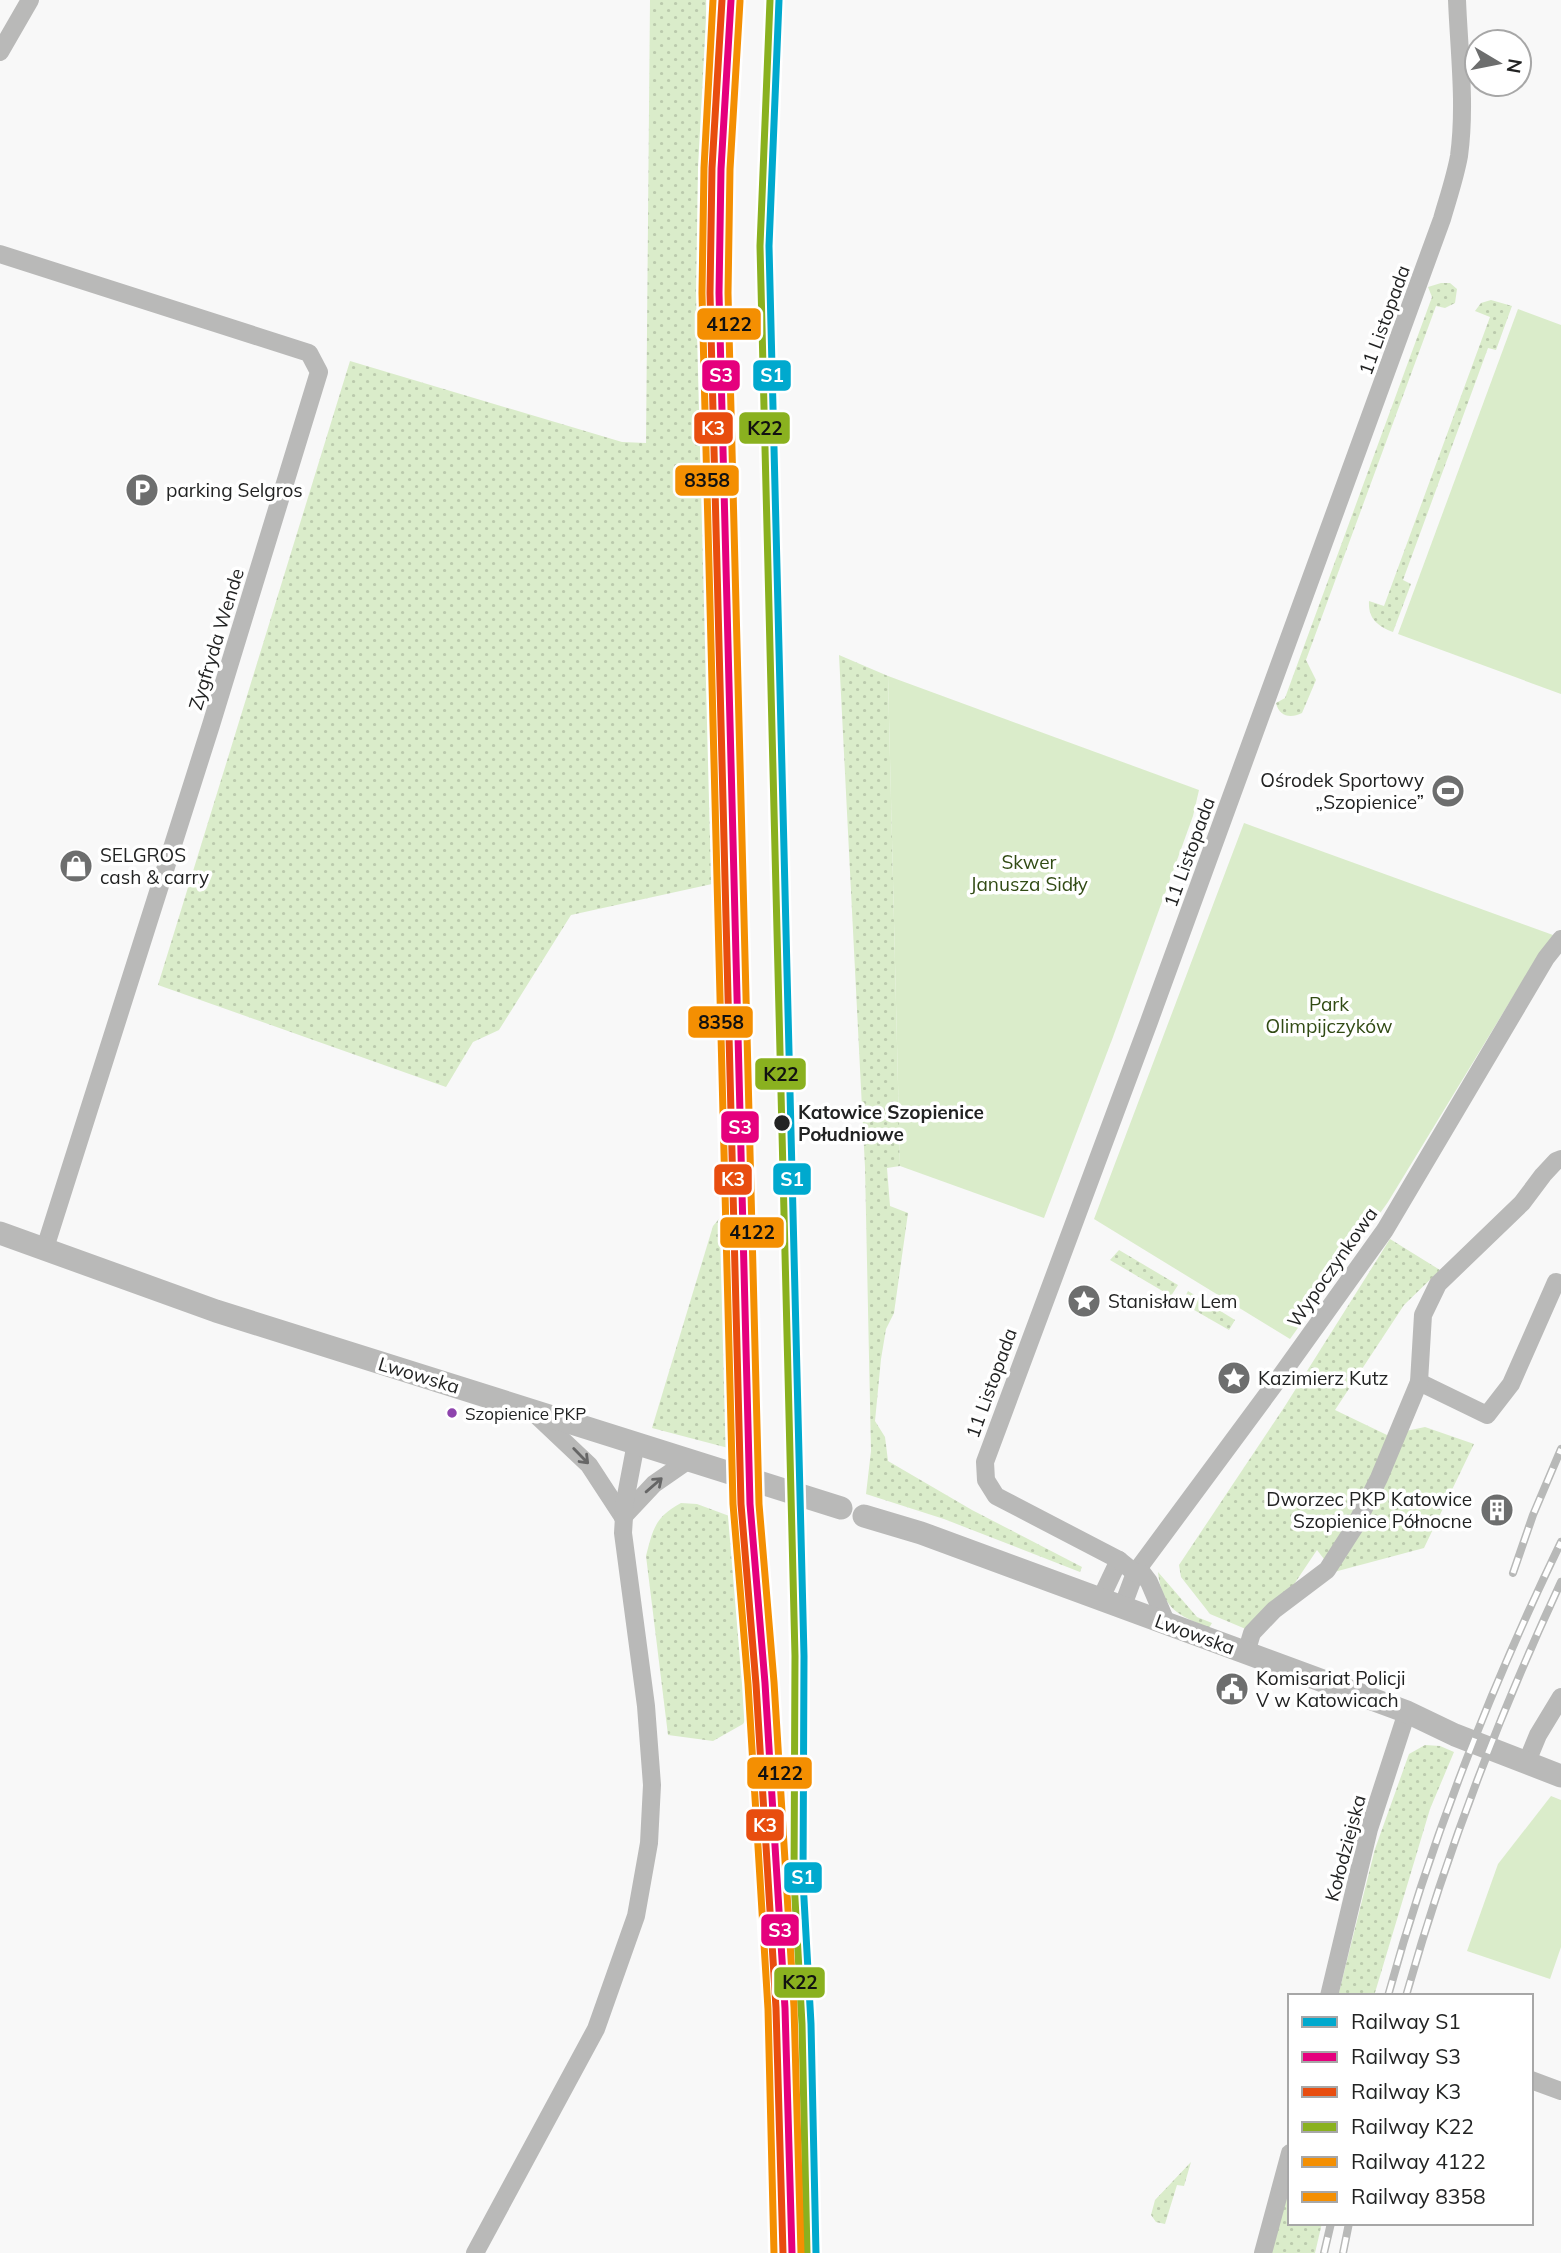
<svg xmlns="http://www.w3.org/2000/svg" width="1561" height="2253" viewBox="0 0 1561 2253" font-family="Mulish,sans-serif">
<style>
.grass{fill:url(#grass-dots)}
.park{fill:#daecca}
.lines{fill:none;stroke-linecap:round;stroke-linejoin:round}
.minor{stroke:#b9b9b8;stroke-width:18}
.tertiary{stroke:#b9b9b8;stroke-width:23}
.rail-casing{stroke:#b8b9b8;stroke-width:8}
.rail{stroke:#fff;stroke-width:5;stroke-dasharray:16;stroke-linecap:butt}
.rail-1-casing{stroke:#fff;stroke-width:12}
.rail-2-casing{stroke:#fff;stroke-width:12}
.rail-3-casing{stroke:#fff;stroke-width:12}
.rail-4-casing{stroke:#fff;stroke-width:12}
.rail-5-casing{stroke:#fff;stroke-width:12}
.rail-6-casing{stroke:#fff;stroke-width:12}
.rail-1{stroke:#00a9ce;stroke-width:7}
.rail-2{stroke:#e5007d;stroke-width:7}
.rail-3{stroke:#e84d0f;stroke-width:7}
.rail-4{stroke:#8ab11f;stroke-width:7}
.rail-5{stroke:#f48f02;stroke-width:7}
.rail-6{stroke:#f48f02;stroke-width:7}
.oneway{stroke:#666}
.stop-dot{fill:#222323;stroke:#fff;stroke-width:2.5}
.bus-dot{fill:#8e44ad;stroke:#fff;stroke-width:2.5}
.labels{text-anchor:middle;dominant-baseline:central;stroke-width:7;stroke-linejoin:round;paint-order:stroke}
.bus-label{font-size:17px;fill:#222323;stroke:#fff;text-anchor:start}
.street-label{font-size:19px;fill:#222323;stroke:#fff}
.poi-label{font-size:19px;fill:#222323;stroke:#fff;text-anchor:start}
.park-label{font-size:19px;fill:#314b14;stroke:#fff}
.stop-label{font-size:19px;font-weight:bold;fill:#222323;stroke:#fff;text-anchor:start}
.line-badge{stroke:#fff;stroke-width:2.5}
.badge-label{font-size:19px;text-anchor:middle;font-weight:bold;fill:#fff}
.pale-badge-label{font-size:19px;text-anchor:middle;font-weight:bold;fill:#111}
</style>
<defs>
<pattern id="grass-dots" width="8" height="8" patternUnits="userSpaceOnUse" patternTransform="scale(1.75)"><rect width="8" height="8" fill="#daecca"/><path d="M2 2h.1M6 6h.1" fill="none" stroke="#bbcaad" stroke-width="1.8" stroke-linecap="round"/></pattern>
</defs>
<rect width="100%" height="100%" fill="#f8f8f8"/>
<g class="grass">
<polygon points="650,0 706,0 712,884 571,915 499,1030 473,1042 446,1087 158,985 350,361 622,442 646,443"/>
<path d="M1441,283h9l7,6 -2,14 -10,5 -9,-2 -130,354 10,20 -14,33c-12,6 -23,3 -26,-10l9,-5 147,-401 -4,-10z"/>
<path d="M1491,300l21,6 -16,44 -8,-2 -85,232 8,4 -18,48c-15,-6 -25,-13 -24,-31l15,5 106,-289 -15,-6 6,-8z"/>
<polygon points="839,655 888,676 900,1166 887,1168 890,1206 908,1213 894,1313 886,1329 881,1359 875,1421 885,1437 888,1461 972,1510 1082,1567 1080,1572 944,1519 866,1494 871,1451 865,1167"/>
<polygon points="734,1209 736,1450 652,1428 713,1226 724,1213"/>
<polygon points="1390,1239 1440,1270 1404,1305 1335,1410 1387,1435 1425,1427 1474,1444 1424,1548 1334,1572 1317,1550 1260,1635 1210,1614 1181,1577 1179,1565 1285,1406"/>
<polygon points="1119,1250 1178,1285 1171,1296 1110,1260"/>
<polygon points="1188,1291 1235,1320 1229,1330 1182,1303"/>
<path d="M681,1503l16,1 43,16 22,173 -19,31 -30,17 -45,-6 -22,-179c7,-27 9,-39 35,-53z"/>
<path d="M1158,1572l39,45 15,6 -3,5c-32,-13 -47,-20 -51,-56z"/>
<polygon points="1425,1745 1440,1746 1454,1752 1430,1809 1374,1996 1338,1996 1375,1849 1409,1754"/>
<polygon points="1191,2162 1184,2186 1177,2185 1165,2224 1156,2222 1151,2215 1155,2200"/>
<polygon points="1290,2179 1290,2223 1322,2223 1315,2253 1270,2253"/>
</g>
<g class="park">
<polygon points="1518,309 1561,325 1561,694 1398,634"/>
<polygon points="888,676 1199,790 1193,816 1113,1037 1044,1218 900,1166"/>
<polygon points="1244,823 1553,935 1517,990 1388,1202 1290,1339 1094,1219"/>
<polygon points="1551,1796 1561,1800 1561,1947 1550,1979 1467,1951 1498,1864"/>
</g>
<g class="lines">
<g class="minor">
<polyline points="0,52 30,0"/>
<polyline points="0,254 309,353 319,372 211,725 45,1248"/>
<polyline points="1419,1382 1487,1415 1511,1384 1556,1282"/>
<polyline points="535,1414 589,1465 623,1517"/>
<polyline points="623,1517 654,1484 690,1459"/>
<polyline points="1100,1600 1119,1560"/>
<polyline points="1122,1608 1135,1573 1277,1381 1385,1230 1546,958 1561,939"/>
<path d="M1167,1624l-18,-42 -6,-8 -8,-1 -16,-13 -123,-64 -10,-16 -1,-18 165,-443 292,-800c6,-21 13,-41 17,-63 7,-51 0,-105 -2,-156"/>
<polyline points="1246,1653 1252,1633 1274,1610 1327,1570 1354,1528 1379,1478 1419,1382 1423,1315 1438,1284 1522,1203 1543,1175 1556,1161 1561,1159"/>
<polyline points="1526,1764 1538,1735 1561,1697"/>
<polyline points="1329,1996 1369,1829 1407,1712"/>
<polyline points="1531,2080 1561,2091"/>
<polyline points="475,2253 596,2029 636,1916 649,1843 652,1785 646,1706 623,1533 625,1501 636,1443"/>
<polyline points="1263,2253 1290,2153"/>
</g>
<g class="tertiary">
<polyline points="0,1233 216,1311 841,1508"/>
<polyline points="864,1516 921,1533 1407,1712 1455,1735 1561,1776"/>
</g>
<defs>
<g id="rail">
<polyline points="1513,1573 1533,1515 1561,1449"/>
<polyline points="777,1894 804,1825"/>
<path d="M1388,1996c43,-156 103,-309 173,-454"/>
<path d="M1406,1996c40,-142 93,-281 155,-414"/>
<polyline points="785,2008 795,2051 813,2194"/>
<polyline points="1324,2253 1331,2223"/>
<polyline points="1343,2253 1349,2223"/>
</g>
</defs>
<use href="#rail" class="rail-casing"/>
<use href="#rail" class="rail"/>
<defs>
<polyline id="rail-1" points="779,0 769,246 804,1656 803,1881 811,2024 816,2253"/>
<polyline id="rail-2" points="731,0 721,169 719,293 750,1504 765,1683 785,2008 792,2253"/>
<polyline id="rail-3" points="722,0 712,168 710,293 741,1504 756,1684 776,2008 783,2253"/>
<polyline id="rail-4" points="770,0 760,246 795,1656 794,1881 802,2024 807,2253"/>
<polyline id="rail-5" points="740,1 730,169 728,293 759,1504 774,1682 794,2007 801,2253"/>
<polyline id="rail-6" points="713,0 704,168 702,293 733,1504 748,1684 768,2009 774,2253"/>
</defs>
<use href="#rail-1" class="rail-1-casing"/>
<use href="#rail-2" class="rail-2-casing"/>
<use href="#rail-3" class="rail-3-casing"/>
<use href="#rail-4" class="rail-4-casing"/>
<use href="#rail-5" class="rail-5-casing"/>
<use href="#rail-6" class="rail-6-casing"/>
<use href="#rail-1" class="rail-1"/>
<use href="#rail-2" class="rail-2"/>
<use href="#rail-3" class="rail-3"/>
<use href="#rail-4" class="rail-4"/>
<use href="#rail-5" class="rail-5"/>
<use href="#rail-6" class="rail-6"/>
</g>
<defs><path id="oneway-shaft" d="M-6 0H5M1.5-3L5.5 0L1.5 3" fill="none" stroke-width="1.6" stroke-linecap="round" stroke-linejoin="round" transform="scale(1.75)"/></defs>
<g class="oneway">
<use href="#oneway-shaft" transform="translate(581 1456) rotate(46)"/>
<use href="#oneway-shaft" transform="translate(654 1485) rotate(-41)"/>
</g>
<defs>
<symbol id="parking-disc" viewBox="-11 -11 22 22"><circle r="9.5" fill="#6d6e6e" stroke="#fff"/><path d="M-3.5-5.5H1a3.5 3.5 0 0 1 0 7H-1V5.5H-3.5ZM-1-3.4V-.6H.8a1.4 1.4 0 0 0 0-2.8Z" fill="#fff"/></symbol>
<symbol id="stadium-disc" viewBox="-11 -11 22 22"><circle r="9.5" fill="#6d6e6e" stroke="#fff"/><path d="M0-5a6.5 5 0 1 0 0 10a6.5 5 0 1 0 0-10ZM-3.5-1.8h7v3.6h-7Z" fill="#fff"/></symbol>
<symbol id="shop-disc" viewBox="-11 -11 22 22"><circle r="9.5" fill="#6d6e6e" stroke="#fff"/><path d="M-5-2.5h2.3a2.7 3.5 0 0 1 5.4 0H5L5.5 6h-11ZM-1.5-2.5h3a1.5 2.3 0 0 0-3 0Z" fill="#fff"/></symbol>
<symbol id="sight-disc" viewBox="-11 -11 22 22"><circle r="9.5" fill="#6d6e6e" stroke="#fff"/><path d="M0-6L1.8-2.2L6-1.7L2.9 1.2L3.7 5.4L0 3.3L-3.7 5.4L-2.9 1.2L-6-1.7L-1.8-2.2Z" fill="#fff"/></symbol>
<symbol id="building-disc" viewBox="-11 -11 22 22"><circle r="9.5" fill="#6d6e6e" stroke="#fff"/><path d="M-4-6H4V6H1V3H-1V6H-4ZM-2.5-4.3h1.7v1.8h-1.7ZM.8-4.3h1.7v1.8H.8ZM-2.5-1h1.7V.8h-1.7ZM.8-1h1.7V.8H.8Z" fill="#fff"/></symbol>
<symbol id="civic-disc" viewBox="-11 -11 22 22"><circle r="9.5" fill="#6d6e6e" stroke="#fff"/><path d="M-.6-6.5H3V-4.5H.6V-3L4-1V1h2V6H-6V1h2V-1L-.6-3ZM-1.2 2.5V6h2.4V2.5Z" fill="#fff"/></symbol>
</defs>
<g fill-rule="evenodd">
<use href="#parking-disc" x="123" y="471" width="38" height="38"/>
<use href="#stadium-disc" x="1429" y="772" width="38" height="38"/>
<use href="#shop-disc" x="57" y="847" width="38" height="38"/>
<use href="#sight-disc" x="1065" y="1282" width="38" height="38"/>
<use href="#sight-disc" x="1215" y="1359" width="38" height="38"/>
<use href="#building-disc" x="1478" y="1491" width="38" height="38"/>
<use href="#civic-disc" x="1213" y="1670" width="38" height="38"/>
</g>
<circle class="stop-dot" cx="782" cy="1123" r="9"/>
<circle class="bus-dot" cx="452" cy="1413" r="6"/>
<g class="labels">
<g class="bus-label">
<text x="465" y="1413">Szopienice PKP</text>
</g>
<g class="street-label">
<text transform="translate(1384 320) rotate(-70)">11 Listopada</text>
<text transform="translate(216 639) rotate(-73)">Zygfryda Wende</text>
<text transform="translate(1189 852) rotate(-70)">11 Listopada</text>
<text transform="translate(1332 1267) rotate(-55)">Wypoczynkowa</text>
<text transform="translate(419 1375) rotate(17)">Lwowska</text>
<text transform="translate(991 1383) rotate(-70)">11 Listopada</text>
<text transform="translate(1195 1634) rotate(20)">Lwowska</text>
<text transform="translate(1345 1848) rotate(-75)">Kołodziejska</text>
</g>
<g class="poi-label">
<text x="166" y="490">parking Selgros</text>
<text x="1424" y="780" text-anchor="end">Ośrodek Sportowy<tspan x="1424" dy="22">„Szopienice”</tspan></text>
<text x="100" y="855">SELGROS<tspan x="100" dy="22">cash &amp; carry</tspan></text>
<text x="1108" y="1301">Stanisław Lem</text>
<text x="1258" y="1378">Kazimierz Kutz</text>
<text x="1472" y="1499" text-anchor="end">Dworzec PKP Katowice<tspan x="1472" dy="22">Szopienice Północne</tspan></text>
<text x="1256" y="1678">Komisariat Policji<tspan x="1256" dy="22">V w Katowicach</tspan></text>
</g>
<g class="park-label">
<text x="1029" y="862">Skwer<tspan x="1029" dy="22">Janusza Sidły</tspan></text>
<text x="1329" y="1004">Park<tspan x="1329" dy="22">Olimpijczyków</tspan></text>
</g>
<g class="stop-label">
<text x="798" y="1112">Katowice Szopienice<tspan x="798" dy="22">Południowe</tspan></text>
</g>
</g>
<g class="line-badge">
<rect x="696" y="307" width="66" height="34" rx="7" fill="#f48f02"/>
<rect x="752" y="359" width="40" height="33" rx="7" fill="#00a9ce"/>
<rect x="701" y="359" width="40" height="33" rx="7" fill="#e5007d"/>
<rect x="738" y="411" width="53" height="34" rx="7" fill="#8ab11f"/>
<rect x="693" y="411" width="41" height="34" rx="7" fill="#e84d0f"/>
<rect x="674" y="464" width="66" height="33" rx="7" fill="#f48f02"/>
<rect x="687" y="1005" width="67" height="34" rx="7" fill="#f48f02"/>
<rect x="754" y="1057" width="53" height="34" rx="7" fill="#8ab11f"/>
<rect x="720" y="1110" width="40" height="34" rx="7" fill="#e5007d"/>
<rect x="772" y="1162" width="40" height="34" rx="7" fill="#00a9ce"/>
<rect x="713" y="1163" width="40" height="33" rx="7" fill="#e84d0f"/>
<rect x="719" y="1216" width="66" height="33" rx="7" fill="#f48f02"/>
<rect x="746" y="1756" width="67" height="34" rx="7" fill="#f48f02"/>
<rect x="745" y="1808" width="40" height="34" rx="7" fill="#e84d0f"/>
<rect x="783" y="1861" width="40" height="33" rx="7" fill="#00a9ce"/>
<rect x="760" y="1913" width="40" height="34" rx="7" fill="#e5007d"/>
<rect x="773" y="1966" width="53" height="33" rx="7" fill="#8ab11f"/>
</g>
<g class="badge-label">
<text x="772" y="382">S1</text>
<text x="721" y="382">S3</text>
<text x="713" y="435">K3</text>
<text x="740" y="1134">S3</text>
<text x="792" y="1186">S1</text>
<text x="733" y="1186">K3</text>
<text x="765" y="1832">K3</text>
<text x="803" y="1884">S1</text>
<text x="780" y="1937">S3</text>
</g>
<g class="pale-badge-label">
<text x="729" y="331">4122</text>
<text x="765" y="435">K22</text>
<text x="707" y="487">8358</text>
<text x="721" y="1029">8358</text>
<text x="781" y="1081">K22</text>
<text x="752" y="1239">4122</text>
<text x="780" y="1780">4122</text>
<text x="800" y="1989">K22</text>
</g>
<rect x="1288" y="1994" width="245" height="231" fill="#ffffff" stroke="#a7a7a7" stroke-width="2"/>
<rect x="1302" y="2017" width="35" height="10" fill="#00a9ce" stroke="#a7a7a7" stroke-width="2"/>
<text x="1351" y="2029" font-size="21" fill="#222323">Railway S1</text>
<rect x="1302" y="2052" width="35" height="10" fill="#e5007d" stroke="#a7a7a7" stroke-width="2"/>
<text x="1351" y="2064" font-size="21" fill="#222323">Railway S3</text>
<rect x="1302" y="2087" width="35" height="10" fill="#e84d0f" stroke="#a7a7a7" stroke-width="2"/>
<text x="1351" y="2099" font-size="21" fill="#222323">Railway K3</text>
<rect x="1302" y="2122" width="35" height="10" fill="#8ab11f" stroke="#a7a7a7" stroke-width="2"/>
<text x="1351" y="2134" font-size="21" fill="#222323">Railway K22</text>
<rect x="1302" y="2157" width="35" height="10" fill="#f48f02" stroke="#a7a7a7" stroke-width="2"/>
<text x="1351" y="2169" font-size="21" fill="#222323">Railway 4122</text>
<rect x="1302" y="2192" width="35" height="10" fill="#f48f02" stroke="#a7a7a7" stroke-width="2"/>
<text x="1351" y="2204" font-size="21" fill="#222323">Railway 8358</text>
<g transform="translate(1498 63) rotate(100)"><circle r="33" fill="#ffffff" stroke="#a7a7a7" stroke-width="2"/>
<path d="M0-5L12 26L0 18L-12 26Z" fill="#6d6e6e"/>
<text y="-10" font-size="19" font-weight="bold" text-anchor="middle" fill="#222323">N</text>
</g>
</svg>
